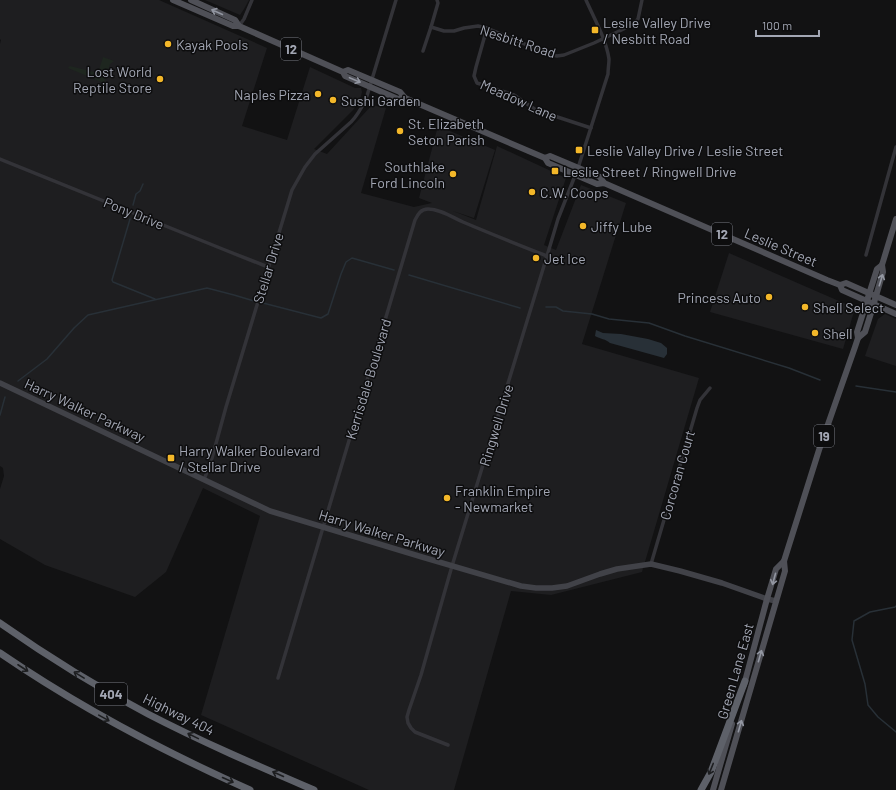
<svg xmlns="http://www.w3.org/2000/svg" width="896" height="790" viewBox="0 0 896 790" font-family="Barlow,sans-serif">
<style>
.built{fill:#1e1e20}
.green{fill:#1e261f}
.water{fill:#283037}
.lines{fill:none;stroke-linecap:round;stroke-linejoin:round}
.stream{stroke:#283037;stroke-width:1.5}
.street{stroke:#333338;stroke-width:3.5}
.secondary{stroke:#414248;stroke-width:5.5}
.primary{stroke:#4f5057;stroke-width:6}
.highway{stroke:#5e6169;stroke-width:7}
.oneway{stroke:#9296a1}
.oneway2{stroke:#1d1e20}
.poi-dot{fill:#f3b729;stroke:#0d0d0e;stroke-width:1.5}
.labels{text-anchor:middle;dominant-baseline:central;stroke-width:3;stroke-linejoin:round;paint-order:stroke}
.shield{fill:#0d0d0e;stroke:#767982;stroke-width:1}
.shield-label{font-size:13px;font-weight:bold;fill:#a3a7b4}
.poi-label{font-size:14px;fill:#a3a7b4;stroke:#0d0d0e;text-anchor:start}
.street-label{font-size:14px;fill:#a3a7b4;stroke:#0d0d0e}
</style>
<rect width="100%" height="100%" fill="#121213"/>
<g class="built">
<polygon points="0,0 159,0 267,48 242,126 287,140 310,67 355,88 361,88 362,92 360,100 353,110 314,149 327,154 372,105 386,108 361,193 414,207 432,203 419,198 438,126 495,150 474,218 453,211 476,220 497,146 566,178 544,245 556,250 581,185 626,203 582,344 699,378 642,572 551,595 511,591 454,790 369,790 201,715 260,516 203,488 166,572 135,597 45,565 0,539 0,489 4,476 3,468 0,466 0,44 1,40 0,39"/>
<polygon points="205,0 249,0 244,9 240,15"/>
<polygon points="729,253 855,308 843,349 710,312"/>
<polygon points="885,314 896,319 896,366 865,356 878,319"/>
</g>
<polygon class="green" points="103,57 114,61 110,64 104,83 68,68 70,66 98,73"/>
<path class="water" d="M596,330l7,3 18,1 27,5 13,4 6,5v6l-3,4 -54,-15c-4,-4 -10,-4 -15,-7z"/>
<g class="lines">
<g class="stream">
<polyline points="133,205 136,194 140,191 143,184"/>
<polyline points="130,219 112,280 113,282 155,299"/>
<polyline points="409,275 520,308"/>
<polyline points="263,303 321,318 328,314 341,274 346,262 352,258 394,270"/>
<polyline points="546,307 556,307 563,311 592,314 609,319 649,323 685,336 789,368 820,380"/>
<polyline points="18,381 47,359 74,328 88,315 207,288 234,295 254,301"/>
<polyline points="856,386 896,392"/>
<polyline points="0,415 5,397"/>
<polyline points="896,606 895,607 870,612 854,621 852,640 865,684 868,705 878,717 896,732"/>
</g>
<g class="street">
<polyline points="239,26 244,19 252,0"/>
<polyline points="431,27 444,31 454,31 464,28 478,26 487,28 548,54 557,56 564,55 594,43 632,25 638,19 642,0"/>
<polyline points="487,28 476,67 474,76 477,83 514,95 536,110 591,128"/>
<polyline points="423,51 431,27 438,3 437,0"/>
<polyline points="0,159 225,250 268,267"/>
<polyline points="866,255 896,147"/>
<path d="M204,480l8,-22 14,-51 66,-217 13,-23 10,-13 36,-32c7,-7 11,-15 15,-23l30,-99"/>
<polyline points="651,564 697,408 700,400 710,388"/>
<path d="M278,678l137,-458c3,-6 6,-11 13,-11 12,0 24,8 35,13 28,12 56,23 84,34"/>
<path d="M448,745l-33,-13 -4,-4 -3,-5 -1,-6 2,-7 12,-35 31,-109 95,-310 11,-37 20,-51 30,-94c0,-5 1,-10 1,-15 -3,-20 -15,-41 -23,-59"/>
</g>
<polyline class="secondary" points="0,383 270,511 422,557 521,586 536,588 552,588 567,586 600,574 617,569 651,564 680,571 722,583 767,599 776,601"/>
<g class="primary">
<polyline points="173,0 233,26 239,26 343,72 345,76 398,99 405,98 545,158 550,156 600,177 604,183"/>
<polyline points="191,0 235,20 239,26"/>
<polyline points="343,72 348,70 400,92 405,98"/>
<polyline points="545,158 548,163 597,184 604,183 827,280 840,285 846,283 896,305"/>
<polyline points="840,285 842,290 896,314"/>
<polyline points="858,338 857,332 877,269 882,265 896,219"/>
<polyline points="744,685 767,599 776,569 784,561"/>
<polyline points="713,790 732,724"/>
<polyline points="721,790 785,571 784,561 819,450 855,347 858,338 865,332 871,313 883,272 882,265"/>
</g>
<g class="highway">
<path d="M0,623c47,33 97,64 148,91 54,28 110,52 166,76"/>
<path d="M0,653c79,54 162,98 250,137"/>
<polyline points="701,790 711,772 745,681"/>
</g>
</g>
<defs><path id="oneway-shaft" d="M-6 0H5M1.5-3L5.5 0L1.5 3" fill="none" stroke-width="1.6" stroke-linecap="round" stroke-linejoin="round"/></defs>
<g class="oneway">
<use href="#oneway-shaft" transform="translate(217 12) rotate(-156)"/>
<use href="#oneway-shaft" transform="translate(355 80) rotate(23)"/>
<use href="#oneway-shaft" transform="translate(881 280) rotate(-73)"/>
<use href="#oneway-shaft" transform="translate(774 579) rotate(105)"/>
<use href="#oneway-shaft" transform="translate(760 656) rotate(-74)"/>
<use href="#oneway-shaft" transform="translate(740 726) rotate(-74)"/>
</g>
<g class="oneway2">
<use href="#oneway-shaft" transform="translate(23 668) rotate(33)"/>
<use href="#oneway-shaft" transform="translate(79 675) rotate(-149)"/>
<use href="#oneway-shaft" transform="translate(104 718) rotate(29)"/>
<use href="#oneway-shaft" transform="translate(193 736) rotate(-154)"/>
<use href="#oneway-shaft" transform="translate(711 769) rotate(112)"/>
<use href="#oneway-shaft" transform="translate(278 774) rotate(-156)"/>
<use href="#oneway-shaft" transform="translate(228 780) rotate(24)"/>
</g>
<g class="poi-dot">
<rect x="591" y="26" width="8" height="8" rx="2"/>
<circle cx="168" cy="44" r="4"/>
<circle cx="160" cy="79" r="4"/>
<circle cx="318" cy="94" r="4"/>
<circle cx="333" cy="100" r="4"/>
<circle cx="400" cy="131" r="4"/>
<rect x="575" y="146" width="8" height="8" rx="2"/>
<rect x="551" y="167" width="8" height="8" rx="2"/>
<circle cx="453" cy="174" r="4"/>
<circle cx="532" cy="192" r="4"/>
<circle cx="583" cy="226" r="4"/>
<circle cx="536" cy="258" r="4"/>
<circle cx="769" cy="297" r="4"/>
<circle cx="805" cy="307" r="4"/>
<circle cx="815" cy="333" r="4"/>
<rect x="167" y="454" width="8" height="8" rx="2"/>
<circle cx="447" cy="498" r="4"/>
</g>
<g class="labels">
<g class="shield">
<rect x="281" y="38" width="20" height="22" rx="3"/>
<rect x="712" y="223" width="20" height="22" rx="3"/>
<rect x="814" y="425" width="20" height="22" rx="3"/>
<rect x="95" y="683" width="32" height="22" rx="3"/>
</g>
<g class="shield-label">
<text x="291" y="49">12</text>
<text x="722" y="234">12</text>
<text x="824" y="436">19</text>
<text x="111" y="694">404</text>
</g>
<g class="poi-label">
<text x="603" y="22">Leslie Valley Drive<tspan x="603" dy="16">/ Nesbitt Road</tspan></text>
<text x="176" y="44">Kayak Pools</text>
<text x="152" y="71" text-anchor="end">Lost World<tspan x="152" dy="16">Reptile Store</tspan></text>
<text x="310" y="94" text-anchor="end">Naples Pizza</text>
<text x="341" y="100">Sushi Garden</text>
<text x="408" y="123">St. Elizabeth<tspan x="408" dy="16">Seton Parish</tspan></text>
<text x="587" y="150">Leslie Valley Drive / Leslie Street</text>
<text x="445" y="166" text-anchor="end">Southlake<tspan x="445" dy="16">Ford Lincoln</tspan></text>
<text x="563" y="171">Leslie Street / Ringwell Drive</text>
<text x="540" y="192">C.W. Coops</text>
<text x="591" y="226">Jiffy Lube</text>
<text x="544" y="258">Jet Ice</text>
<text x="761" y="297" text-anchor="end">Princess Auto</text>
<text x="813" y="307">Shell Select</text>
<text x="823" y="333">Shell</text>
<text x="179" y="450">Harry Walker Boulevard<tspan x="179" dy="16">/ Stellar Drive</tspan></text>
<text x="455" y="490">Franklin Empire<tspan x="455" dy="16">- Newmarket</tspan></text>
</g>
<g class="street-label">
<text transform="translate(518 41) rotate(18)">Nesbitt Road</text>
<text transform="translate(519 100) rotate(24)">Meadow Lane</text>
<text transform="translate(134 213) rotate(22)">Pony Drive</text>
<text transform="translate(781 247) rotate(23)">Leslie Street</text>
<text transform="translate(268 268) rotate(-73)">Stellar Drive</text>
<text transform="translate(368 379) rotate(-73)">Kerrisdale Boulevard</text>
<text transform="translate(85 410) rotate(25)">Harry Walker Parkway</text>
<text transform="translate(496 425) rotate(-73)">Ringwell Drive</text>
<text transform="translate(677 475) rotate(-74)">Corcoran Court</text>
<text transform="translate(382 533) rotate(17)">Harry Walker Parkway</text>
<text transform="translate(735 671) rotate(-74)">Green Lane East</text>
<text transform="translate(179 714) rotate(26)">Highway 404</text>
</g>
</g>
<path d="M756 30v6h63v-6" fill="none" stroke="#a3a7b4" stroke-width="2"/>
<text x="762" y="30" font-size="12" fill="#a3a7b4" stroke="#0d0d0e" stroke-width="3" paint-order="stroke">100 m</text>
</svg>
